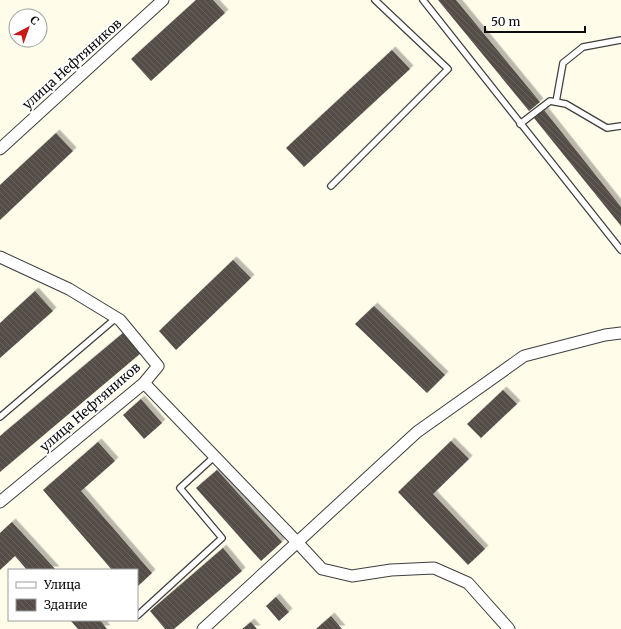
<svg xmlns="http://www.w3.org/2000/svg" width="621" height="629" viewBox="0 0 621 629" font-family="Merriweather,serif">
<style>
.building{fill:url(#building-back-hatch);filter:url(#shadow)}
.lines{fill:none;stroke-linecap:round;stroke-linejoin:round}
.lane-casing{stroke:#3f3f3f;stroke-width:8}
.street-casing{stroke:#3f3f3f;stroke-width:13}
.lane{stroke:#fff;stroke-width:5.5}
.street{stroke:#fff;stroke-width:11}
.labels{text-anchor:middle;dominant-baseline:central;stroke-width:4;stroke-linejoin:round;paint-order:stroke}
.street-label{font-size:13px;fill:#0c0c0c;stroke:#fff}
</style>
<defs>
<pattern id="building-back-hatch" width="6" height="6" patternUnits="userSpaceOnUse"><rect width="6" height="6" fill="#554d47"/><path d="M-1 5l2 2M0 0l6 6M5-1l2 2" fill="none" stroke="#68625d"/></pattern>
<filter id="shadow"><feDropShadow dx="3.5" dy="-3.5" stdDeviation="0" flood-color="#0004"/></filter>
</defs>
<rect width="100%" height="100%" fill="#fffcea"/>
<g class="building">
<polygon points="196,0 213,0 225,13 151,81 131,59"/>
<polygon points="438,0 456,0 540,102 529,111"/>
<polygon points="392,50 410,69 304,167 286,148"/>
<polygon points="544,110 621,207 621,226 534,118"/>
<polygon points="56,133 73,151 0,220 0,185"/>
<polygon points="233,260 251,278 176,350 159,331"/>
<polygon points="35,291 53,311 0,358 0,323"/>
<polygon points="374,306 445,375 427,393 355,324"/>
<polygon points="123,333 141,353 0,472 0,436"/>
<polygon points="503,390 517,404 481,438 467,424"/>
<polygon points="141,399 162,423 144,439 123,415"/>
<polygon points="451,441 469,459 433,494 485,549 468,565 398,492"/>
<polygon points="98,442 115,461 81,491 152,573 137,587 137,570 112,570 43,490"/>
<polygon points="217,470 282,542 261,561 196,488"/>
<polygon points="12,522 56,570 27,570 15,556 0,570 0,533"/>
<polygon points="223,548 242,571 174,629 165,629 150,611"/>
<polygon points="276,597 289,612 279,621 266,606"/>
<polygon points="331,616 342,629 316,629"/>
<polygon points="70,620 100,620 107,629 78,629"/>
<polygon points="251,622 257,629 242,629"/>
</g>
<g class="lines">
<defs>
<g id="lane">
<polyline points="423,0 621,250"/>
<polyline points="556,102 563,63 583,47 621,40"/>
<polyline points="520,124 550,101 566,104 607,128 621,126"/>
<polyline points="331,186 448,69 375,0"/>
<polyline points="0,417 116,318"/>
<polyline points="138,615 222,538 180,488 215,456"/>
</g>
<g id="street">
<polyline points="0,149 163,0"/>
<polyline points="0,257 69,289 120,320 158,366 144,383 0,502"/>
<polyline points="144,383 297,542 322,569 352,576 391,570 434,568 468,583 509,629"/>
<polyline points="203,629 417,432 524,356 605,335 621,333"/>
</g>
</defs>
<use href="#lane" class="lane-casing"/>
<use href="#street" class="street-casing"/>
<use href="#lane" class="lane"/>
<use href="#street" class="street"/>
</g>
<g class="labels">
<g class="street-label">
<text transform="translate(72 64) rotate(-42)">улица Нефтяников</text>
<text transform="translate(90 407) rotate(-41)">улица Нефтяников</text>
</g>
</g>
<rect x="8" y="569" width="130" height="52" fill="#ffffff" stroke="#9e9e9e"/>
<rect x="16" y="582" width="20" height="6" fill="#ffffff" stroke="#9e9e9e"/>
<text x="44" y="589" font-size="12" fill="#0c0c0c">Улица</text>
<rect x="16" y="599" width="20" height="12" fill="url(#building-back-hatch)" stroke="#9e9e9e"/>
<text x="44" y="609" font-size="12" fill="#0c0c0c">Здание</text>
<g transform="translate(28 28) rotate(41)"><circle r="19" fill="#ffffff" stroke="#9e9e9e"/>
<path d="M0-3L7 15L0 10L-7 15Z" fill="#c91a17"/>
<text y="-6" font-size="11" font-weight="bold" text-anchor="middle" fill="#0c0c0c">С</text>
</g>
<path d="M485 26v6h100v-6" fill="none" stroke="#0c0c0c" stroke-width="2"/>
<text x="491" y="26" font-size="12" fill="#0c0c0c" stroke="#ffffff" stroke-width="3" paint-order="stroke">50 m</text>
</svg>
